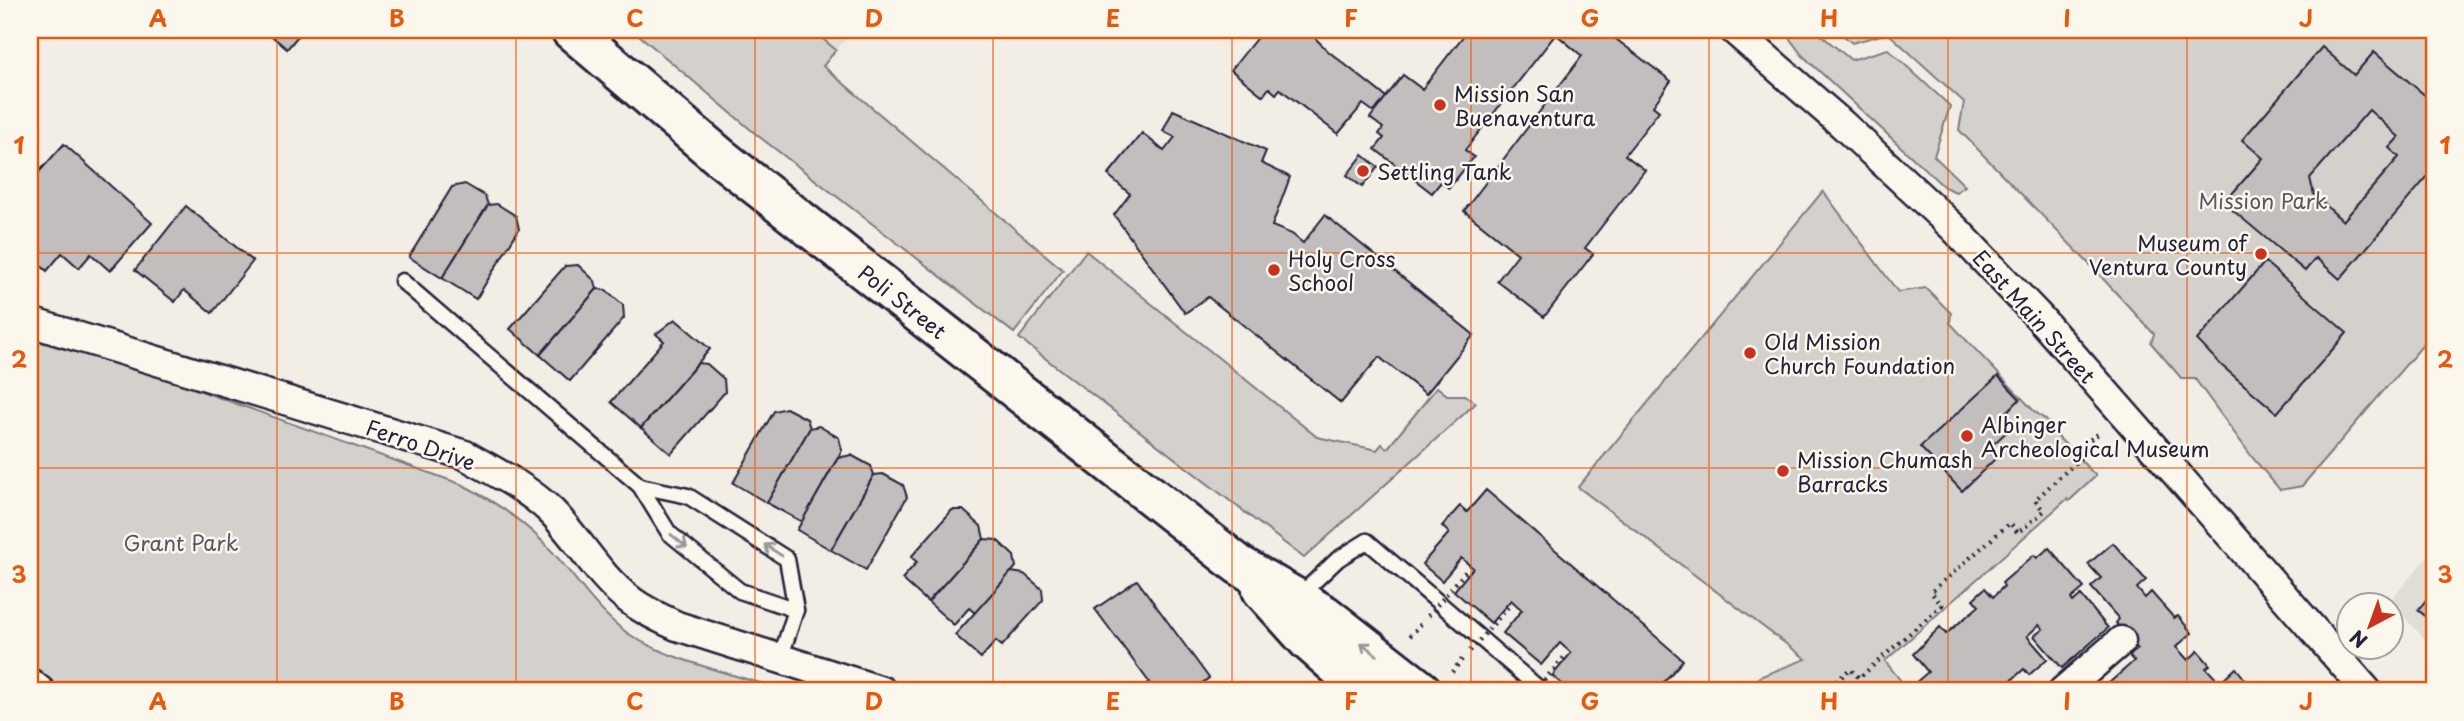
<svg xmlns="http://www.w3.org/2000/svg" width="2464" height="721" viewBox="0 0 2464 721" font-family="'Playpen Sans',sans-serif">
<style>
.built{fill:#e0dcd6}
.green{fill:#d4d1cc;stroke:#7b7a84;stroke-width:2}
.building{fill:#c2bebe;stroke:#22223b;stroke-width:2;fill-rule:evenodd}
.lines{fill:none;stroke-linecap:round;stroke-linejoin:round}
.service-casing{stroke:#22223b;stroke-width:19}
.minor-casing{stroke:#22223b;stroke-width:33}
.secondary-casing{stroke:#22223b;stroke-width:44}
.path{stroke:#22223b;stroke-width:4.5;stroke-dasharray:2 5;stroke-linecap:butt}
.service{stroke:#fbf7ec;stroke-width:14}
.minor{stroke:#fbf7ec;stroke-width:28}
.secondary{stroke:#fbf7ec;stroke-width:38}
.path-bridge{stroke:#22223b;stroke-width:4.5;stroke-dasharray:2 5;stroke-linecap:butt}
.oneway{stroke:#99979c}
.grid{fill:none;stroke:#e8590c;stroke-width:2;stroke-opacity:0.55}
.poi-dot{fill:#c8321e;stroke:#fbf7ec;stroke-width:2.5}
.labels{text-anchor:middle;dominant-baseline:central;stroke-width:5;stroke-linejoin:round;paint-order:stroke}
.poi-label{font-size:21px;fill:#22223b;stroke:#fbf7ec;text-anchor:start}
.park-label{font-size:21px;fill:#575766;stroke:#fbf7ec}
.street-label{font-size:21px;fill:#22223b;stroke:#fbf7ec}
.neatline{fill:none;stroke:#e8590c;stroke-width:2.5}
.grid-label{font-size:23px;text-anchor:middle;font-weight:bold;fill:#e8590c}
</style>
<rect width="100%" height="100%" fill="#f2eee5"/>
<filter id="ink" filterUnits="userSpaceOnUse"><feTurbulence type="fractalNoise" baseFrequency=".0143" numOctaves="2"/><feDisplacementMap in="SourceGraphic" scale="14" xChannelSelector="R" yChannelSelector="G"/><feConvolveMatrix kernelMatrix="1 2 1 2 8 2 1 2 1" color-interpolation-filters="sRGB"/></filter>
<g filter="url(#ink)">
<g class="built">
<polygon points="815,30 854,30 837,49"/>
<polygon points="2434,549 2434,648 2389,602"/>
</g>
<g class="green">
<polygon points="633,30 812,30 836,50 823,66 1063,270 1014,333 757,135"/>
<polygon points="1787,30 1815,30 1851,60 1888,49 1950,106 1934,156 1965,186 1956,192 1944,187 1802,55 1790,39"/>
<polygon points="1837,30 2434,30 2434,332 2302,486 2280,490 2252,457 2195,379 2182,379 2151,343 2154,334 2094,269 1959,130 1964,102 1888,33 1852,43"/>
<polygon points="1823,191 1898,292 1926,288 1951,313 1950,323 2034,411 2046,420 2057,436 2096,476 2069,501 2067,499 1885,661 1909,691 1747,691 1759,677 1806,659 1578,487"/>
<polygon points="1086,251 1317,437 1377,450 1382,444 1387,449 1437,387 1447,395 1465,395 1476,403 1304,558 1019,338"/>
<path d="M30,339l129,37 304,109c29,15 56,33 79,56 29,28 48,63 80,88 38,30 118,47 165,62h-757z"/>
</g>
<g class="building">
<polygon points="265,30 303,30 287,49"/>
<polygon points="1263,30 1307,30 1328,51 1386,97 1374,112 1363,104 1338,134 1280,89 1276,94 1269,88 1263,96 1231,70"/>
<polygon points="1468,30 1559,30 1465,150 1474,157 1449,188 1441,182 1432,193 1375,149 1384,138 1379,134 1383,128 1370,118 1403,75 1422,89"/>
<polygon points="1559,30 1604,30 1671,81 1653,106 1659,111 1625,155 1645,170 1585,248 1593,254 1544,317 1497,281 1518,254 1464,211 1582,56 1556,34"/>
<path d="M2322,47l32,28 20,-23 60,51v15l-6,7 6,5v39l-94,110 -24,-21 -11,13 -81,-68 39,-45 -21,-18zM2369,110l30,27 -10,11 10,9 -56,64 -29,-26 -4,-17z"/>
<polygon points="30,82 32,82 39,153 30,154"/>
<polygon points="1173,110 1266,151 1261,163 1290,177 1272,226 1292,234 1303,243 1325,215 1474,335 1426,394 1379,357 1341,403 1208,297 1185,313 1114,215 1130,194 1108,175 1142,133 1164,151 1175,137 1163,131"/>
<polygon points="64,144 152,223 110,271 91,254 79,268 62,253 47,271 30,256 30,182"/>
<polygon points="1363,155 1378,167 1362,187 1347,175"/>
<polygon points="465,184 485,196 488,205 442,278 409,257 452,187"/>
<polygon points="497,204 516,216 519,229 476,299 442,278 488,205"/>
<polygon points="186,206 253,261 212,313 184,290 175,302 135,270"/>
<polygon points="2265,262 2347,333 2277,413 2221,365 2197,340"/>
<polygon points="578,265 595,281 597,289 540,355 510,329 565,266"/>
<polygon points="597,289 606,290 623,305 624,318 570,381 540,355"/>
<polygon points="675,319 710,349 641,428 611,402 664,341 656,334"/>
<polygon points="698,363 707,364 724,379 725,392 671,454 641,428"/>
<polygon points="1998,376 2020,399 2004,415 2014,425 1988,449 1996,458 1962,491 1920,447"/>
<polygon points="786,408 807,419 810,428 767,503 733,483 774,411"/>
<polygon points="819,426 839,438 842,450 802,522 767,503 810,428"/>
<polygon points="851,455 871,466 874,475 831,550 797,530 838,458"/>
<polygon points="883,474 903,485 907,497 866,570 831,550 874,475"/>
<polygon points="1486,490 1683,660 1664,682 1671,688 1669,691 1616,691 1609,685 1603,691 1571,691 1552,676 1571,653 1560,643 1541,665 1503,633 1522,610 1511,600 1491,623 1454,591 1473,568 1461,558 1442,581 1422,564 1449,533 1442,526 1460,506 1467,512"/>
<polygon points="952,510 963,510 981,526 984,539 928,602 902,579 917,562 911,557"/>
<polygon points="984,539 997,540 1014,556 1016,567 975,613 969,608 954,625 928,602"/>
<polygon points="2113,543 2146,580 2137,588 2145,598 2151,592 2174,618 2178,616 2192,633 2176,647 2188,660 2198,651 2210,665 2206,668 2220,683 2236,668 2248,683 2245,686 2250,691 2100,691 2134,661 2129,656 2138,649 2116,623 2119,619 2091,587 2101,578 2088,564"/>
<polygon points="2049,548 2084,588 2071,599 2073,602 2081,595 2108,628 2062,668 2034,636 2043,629 2039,625 2027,636 2047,659 2029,675 2024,669 2004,687 2008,691 1920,691 1914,684 1928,672 1913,654 1940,627 1946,634 1979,606 1973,599 1985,588 1993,597 2004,586 2002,583 2034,555 2037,558"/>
<polygon points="1011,572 1024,574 1042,589 1043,600 1002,646 996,641 981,658 955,635"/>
<polygon points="1137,580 1209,678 1191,691 1137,691 1149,682 1095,609"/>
<polygon points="2434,590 2434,623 2418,610"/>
</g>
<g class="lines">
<defs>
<g id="service">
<polyline points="402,281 640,486 669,533 740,591 796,610"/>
<polyline points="640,486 688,496 787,559 796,610 780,659"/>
<polyline points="1298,597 1338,559 1367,541 1542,691"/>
</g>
<g id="minor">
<polyline points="1734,30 1842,124 1955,229 2039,317 2367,691"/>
<path d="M30,322l435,133c30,17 61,32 86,56 28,28 47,65 79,89 14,11 30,18 47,26l205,65"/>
<polyline points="30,683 40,691"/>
<polyline points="2063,691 2121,641"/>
</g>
<g id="secondary">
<polyline points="571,30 720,157 1239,565 1325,615 1422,691"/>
<polyline points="1262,590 1308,641 1365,691"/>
</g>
</defs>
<use href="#service" class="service-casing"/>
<use href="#minor" class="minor-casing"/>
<use href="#secondary" class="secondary-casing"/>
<g class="path">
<polyline points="1410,636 1423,622"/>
<polyline points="1452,672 1464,657"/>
<polyline points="1800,691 1802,691"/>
<polyline points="1826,691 1850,669 1859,678 1942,605 1931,592 2010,523 2018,533 2044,511 2035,500 2086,453 2082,445 2098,434"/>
</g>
<use href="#service" class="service"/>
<use href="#minor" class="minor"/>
<use href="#secondary" class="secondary"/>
<g class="path-bridge">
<polyline points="1428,616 1466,571"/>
<polyline points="1470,651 1508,607"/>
<polyline points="1535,691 1566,655"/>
</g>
</g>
<defs><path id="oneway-shaft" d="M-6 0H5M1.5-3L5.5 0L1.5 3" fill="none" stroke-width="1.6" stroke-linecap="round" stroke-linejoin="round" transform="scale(1.75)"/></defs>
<g class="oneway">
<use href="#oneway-shaft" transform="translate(679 541) rotate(39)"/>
<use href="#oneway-shaft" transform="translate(773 550) rotate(-147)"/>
<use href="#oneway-shaft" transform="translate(1369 649) rotate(-142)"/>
</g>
</g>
<path class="grid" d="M277,30v661M516,30v661M755,30v661M993,30v661M1232,30v661M1471,30v661M1709,30v661M1948,30v661M2187,30v661M30,253h2404M30,468h2404"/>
<g class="poi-dot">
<circle cx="1440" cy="105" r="7"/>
<circle cx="1363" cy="171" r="7"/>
<circle cx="2261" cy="254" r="7"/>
<circle cx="1274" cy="270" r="7"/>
<circle cx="1750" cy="353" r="7"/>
<circle cx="1967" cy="436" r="7"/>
<circle cx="1783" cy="471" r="7"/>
</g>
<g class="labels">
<g class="poi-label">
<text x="1454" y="93">Mission San<tspan x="1454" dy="24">Buenaventura</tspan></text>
<text x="1377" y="171">Settling Tank</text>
<text x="2247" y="242" text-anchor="end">Museum of<tspan x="2247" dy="24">Ventura County</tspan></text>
<text x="1288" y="258">Holy Cross<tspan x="1288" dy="24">School</tspan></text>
<text x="1764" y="341">Old Mission<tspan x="1764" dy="24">Church Foundation</tspan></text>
<text x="1981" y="424">Albinger<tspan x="1981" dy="24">Archeological Museum</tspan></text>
<text x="1797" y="459">Mission Chumash<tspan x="1797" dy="24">Barracks</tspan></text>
</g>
<g class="park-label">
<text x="2263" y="200">Mission Park</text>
<text x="181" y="542">Grant Park</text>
</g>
<g class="street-label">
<text transform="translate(903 301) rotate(38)">Poli Street</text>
<text transform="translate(2035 316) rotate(48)">East Main Street</text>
<text transform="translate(421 444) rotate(19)">Ferro Drive</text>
</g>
</g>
<rect width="2464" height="721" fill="none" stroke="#fbf7ec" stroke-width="77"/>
<g transform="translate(2370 626) rotate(221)"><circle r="33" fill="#fbf7ec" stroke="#a4a2a5" stroke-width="2"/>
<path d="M0-5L12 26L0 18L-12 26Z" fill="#c8321e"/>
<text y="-10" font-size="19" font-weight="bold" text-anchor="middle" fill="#22223b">N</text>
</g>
<rect x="38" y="38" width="2388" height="644" class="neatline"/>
<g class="grid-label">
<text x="158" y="27">A</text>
<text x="397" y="27">B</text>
<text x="635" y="27">C</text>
<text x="874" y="27">D</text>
<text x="1113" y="27">E</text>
<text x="1351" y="27">F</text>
<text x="1590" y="27">G</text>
<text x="1829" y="27">H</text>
<text x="2067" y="27">I</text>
<text x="2306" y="27">J</text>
<text x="19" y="154">1</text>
<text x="2445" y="154">1</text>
<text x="19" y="368">2</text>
<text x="2445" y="368">2</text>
<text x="19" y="583">3</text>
<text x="2445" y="583">3</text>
<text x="158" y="710">A</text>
<text x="397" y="710">B</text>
<text x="635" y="710">C</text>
<text x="874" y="710">D</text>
<text x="1113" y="710">E</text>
<text x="1351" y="710">F</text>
<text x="1590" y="710">G</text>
<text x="1829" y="710">H</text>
<text x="2067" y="710">I</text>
<text x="2306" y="710">J</text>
</g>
</svg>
